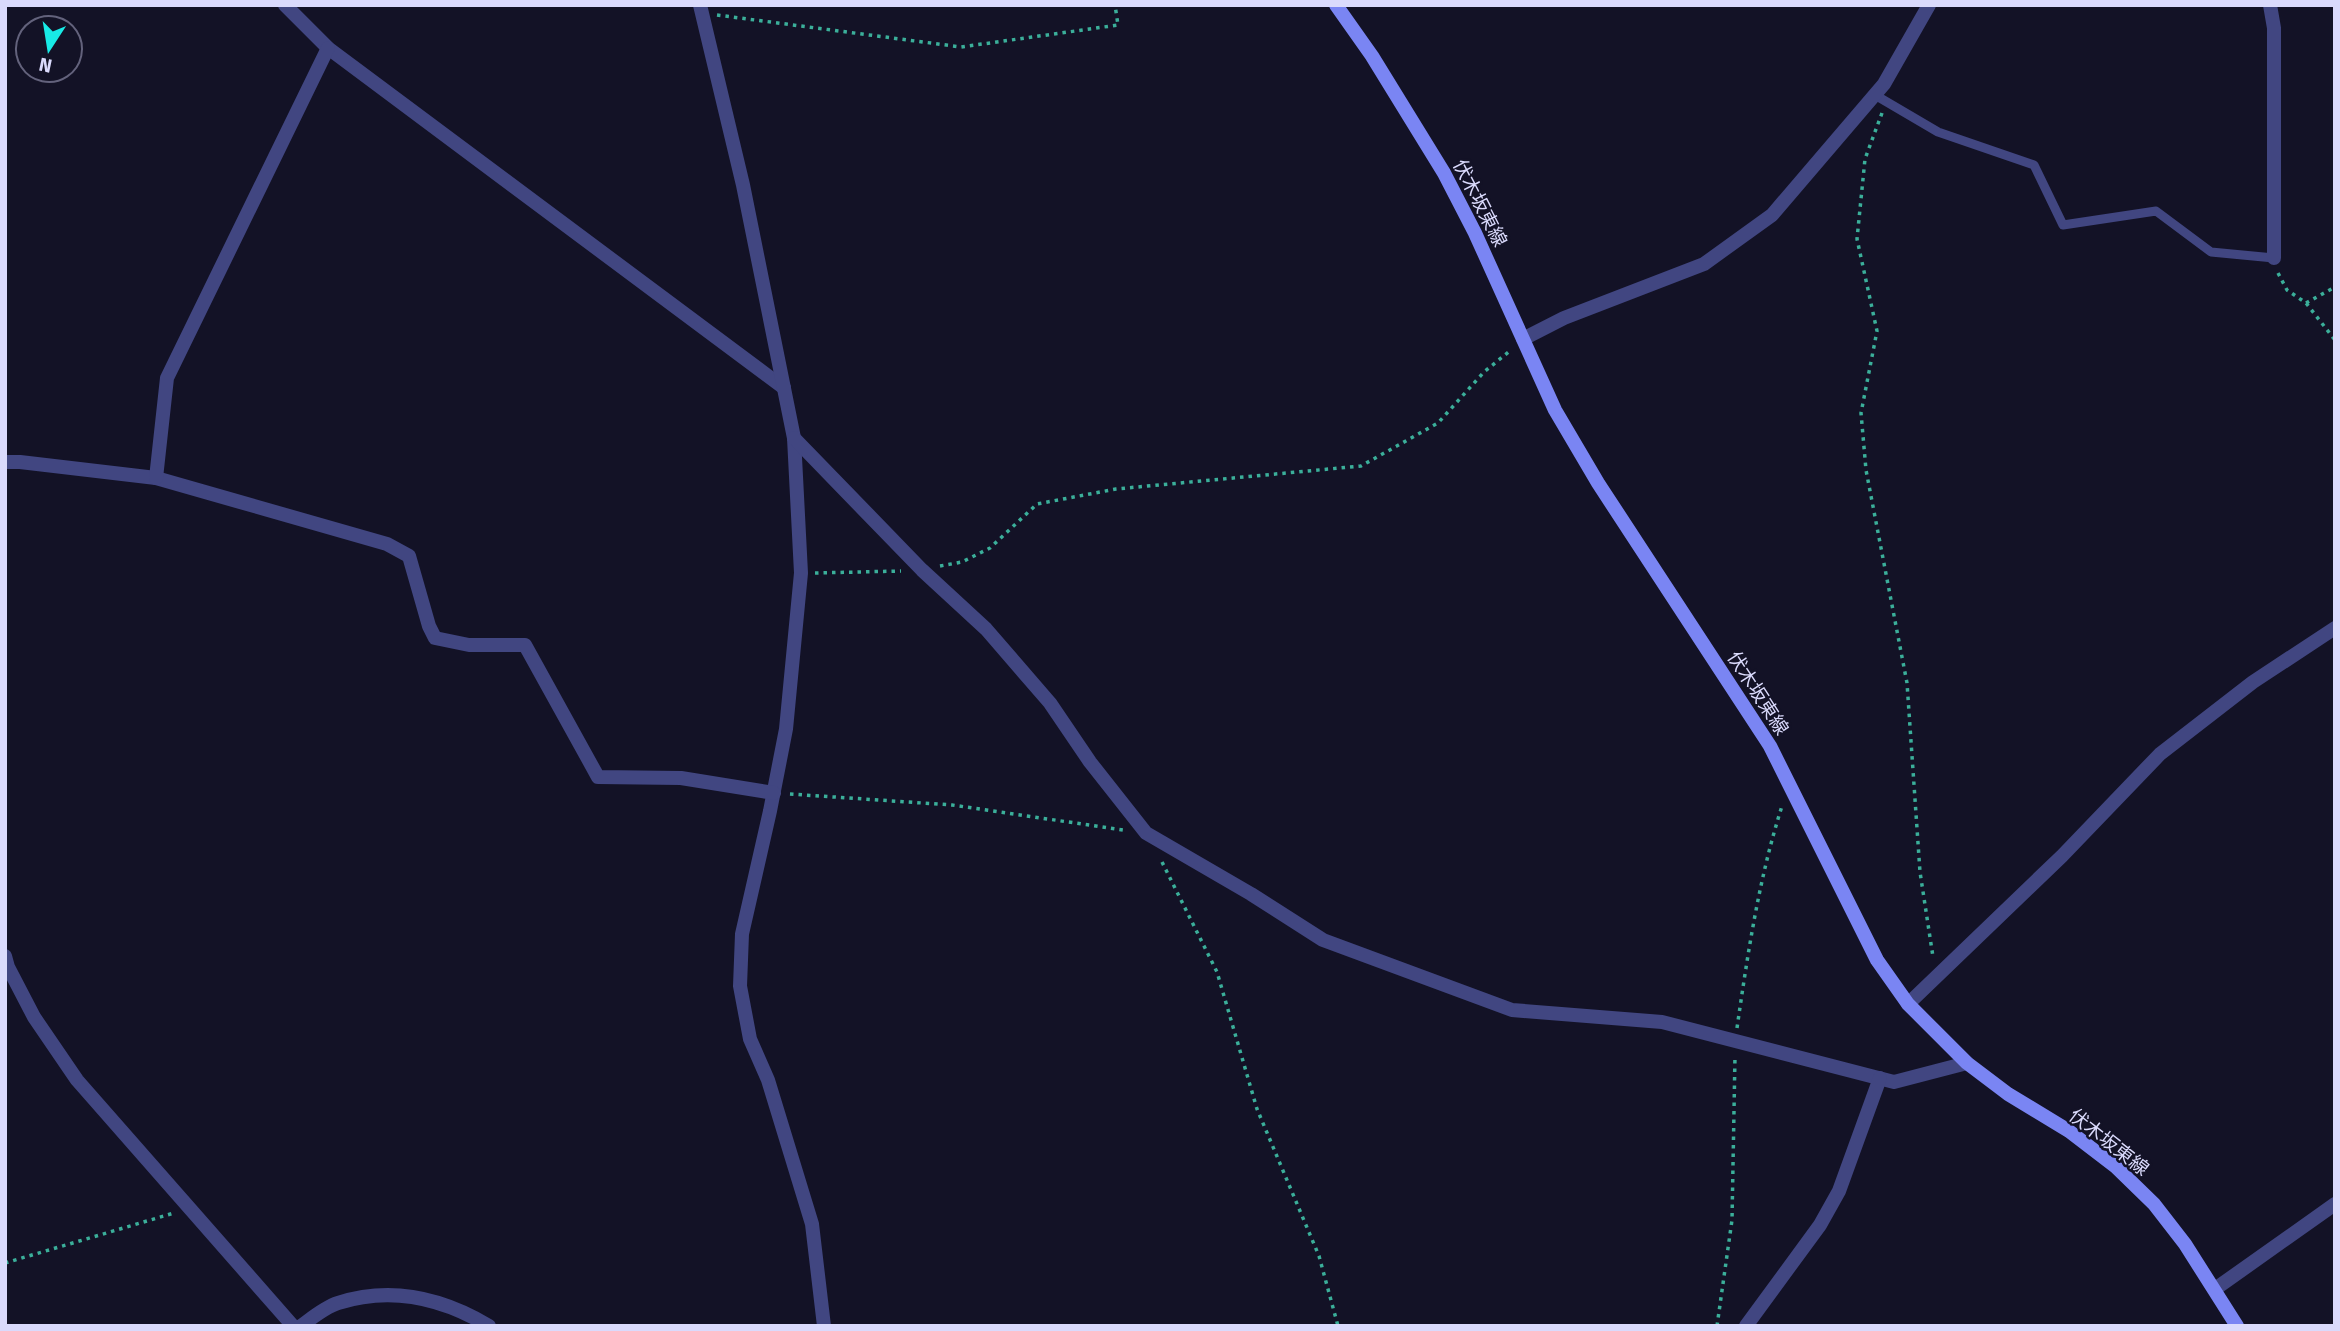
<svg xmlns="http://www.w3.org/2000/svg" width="2340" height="1331" viewBox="0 0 2340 1331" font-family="'Fira Sans','Noto Sans JP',sans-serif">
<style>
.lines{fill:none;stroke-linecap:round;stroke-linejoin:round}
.path{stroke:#3baf9a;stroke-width:3.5;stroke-dasharray:3.5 5;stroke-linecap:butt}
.service{stroke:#414681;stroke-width:9}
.minor{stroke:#414681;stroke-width:14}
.secondary{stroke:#7a85f3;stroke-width:14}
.labels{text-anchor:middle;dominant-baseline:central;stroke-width:5;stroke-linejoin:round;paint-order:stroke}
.street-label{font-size:19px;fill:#dadafc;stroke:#131226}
</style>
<rect width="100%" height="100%" fill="#131226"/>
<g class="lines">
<g class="path">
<polyline points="717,15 961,47 1118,25 1115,5"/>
<polyline points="1882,113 1865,159 1857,239 1877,331 1861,413 1866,470 1907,683 1920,872 1933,957"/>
<polyline points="2278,273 2287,290 2306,303 2335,340"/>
<polyline points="2306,303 2335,287"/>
<polyline points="940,566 962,562 990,548 1037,504 1116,489 1361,466 1438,423 1484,372 1511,350"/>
<polyline points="815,573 901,571"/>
<polyline points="790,794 952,805 1123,830"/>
<polyline points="1162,862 1217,972 1257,1109 1319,1256 1338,1326"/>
<path d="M1737,1028c11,-76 22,-150 45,-222"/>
<polyline points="5,1263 174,1213"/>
<polyline points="1717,1326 1732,1220 1735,1056"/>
</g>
<polyline class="service" points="1875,95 1938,132 2034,165 2063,225 2156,211 2211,252 2274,258"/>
<g class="minor">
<polyline points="285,5 328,48 784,388"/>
<polyline points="700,5 743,185 794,438 801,573 786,729 770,811 742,934 740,986 750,1039 768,1080 812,1224 824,1326"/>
<polyline points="2270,5 2274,28 2274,258"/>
<polyline points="1523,339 1564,318 1704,264 1772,215 1884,84 1929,5"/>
<polyline points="794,438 922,570 986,629 1050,703 1090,762 1146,833 1251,894 1323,940 1512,1010 1662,1022 1894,1082 1967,1063"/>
<polyline points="5,462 20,462 156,478 387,544 409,556 429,626 435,638 469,645 525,645 598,777 681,778 774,793"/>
<polyline points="156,478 167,378 328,48"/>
<polyline points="5,956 8,967 34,1017 77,1080 293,1326"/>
<polyline points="1908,1004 2062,856 2160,754 2253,682 2335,628"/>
<polyline points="2215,1289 2335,1204"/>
<path d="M301,1326c11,-8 24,-19 37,-23 53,-17 104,-5 151,23"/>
<polyline points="1746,1326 1820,1225 1839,1191 1880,1078"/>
</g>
<polyline class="secondary" points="1336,5 1372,56 1444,173 1475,233 1555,410 1598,483 1770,746 1877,960 1908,1004 1967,1063 2008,1094 2069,1131 2116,1167 2154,1204 2185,1244 2237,1326"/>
</g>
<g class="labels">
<g class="street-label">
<text transform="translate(1480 203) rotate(63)">伏木坂東線</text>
<text transform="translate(1758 693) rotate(57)">伏木坂東線</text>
<text transform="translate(2109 1142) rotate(38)">伏木坂東線</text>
</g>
</g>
<rect width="2340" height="1331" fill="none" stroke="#dadafc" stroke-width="14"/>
<g transform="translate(49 49) rotate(192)"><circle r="33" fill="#131226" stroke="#63627c" stroke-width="2"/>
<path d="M0-5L12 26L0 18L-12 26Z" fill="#18eae6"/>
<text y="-10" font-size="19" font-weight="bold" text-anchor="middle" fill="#dadafc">N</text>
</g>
</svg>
